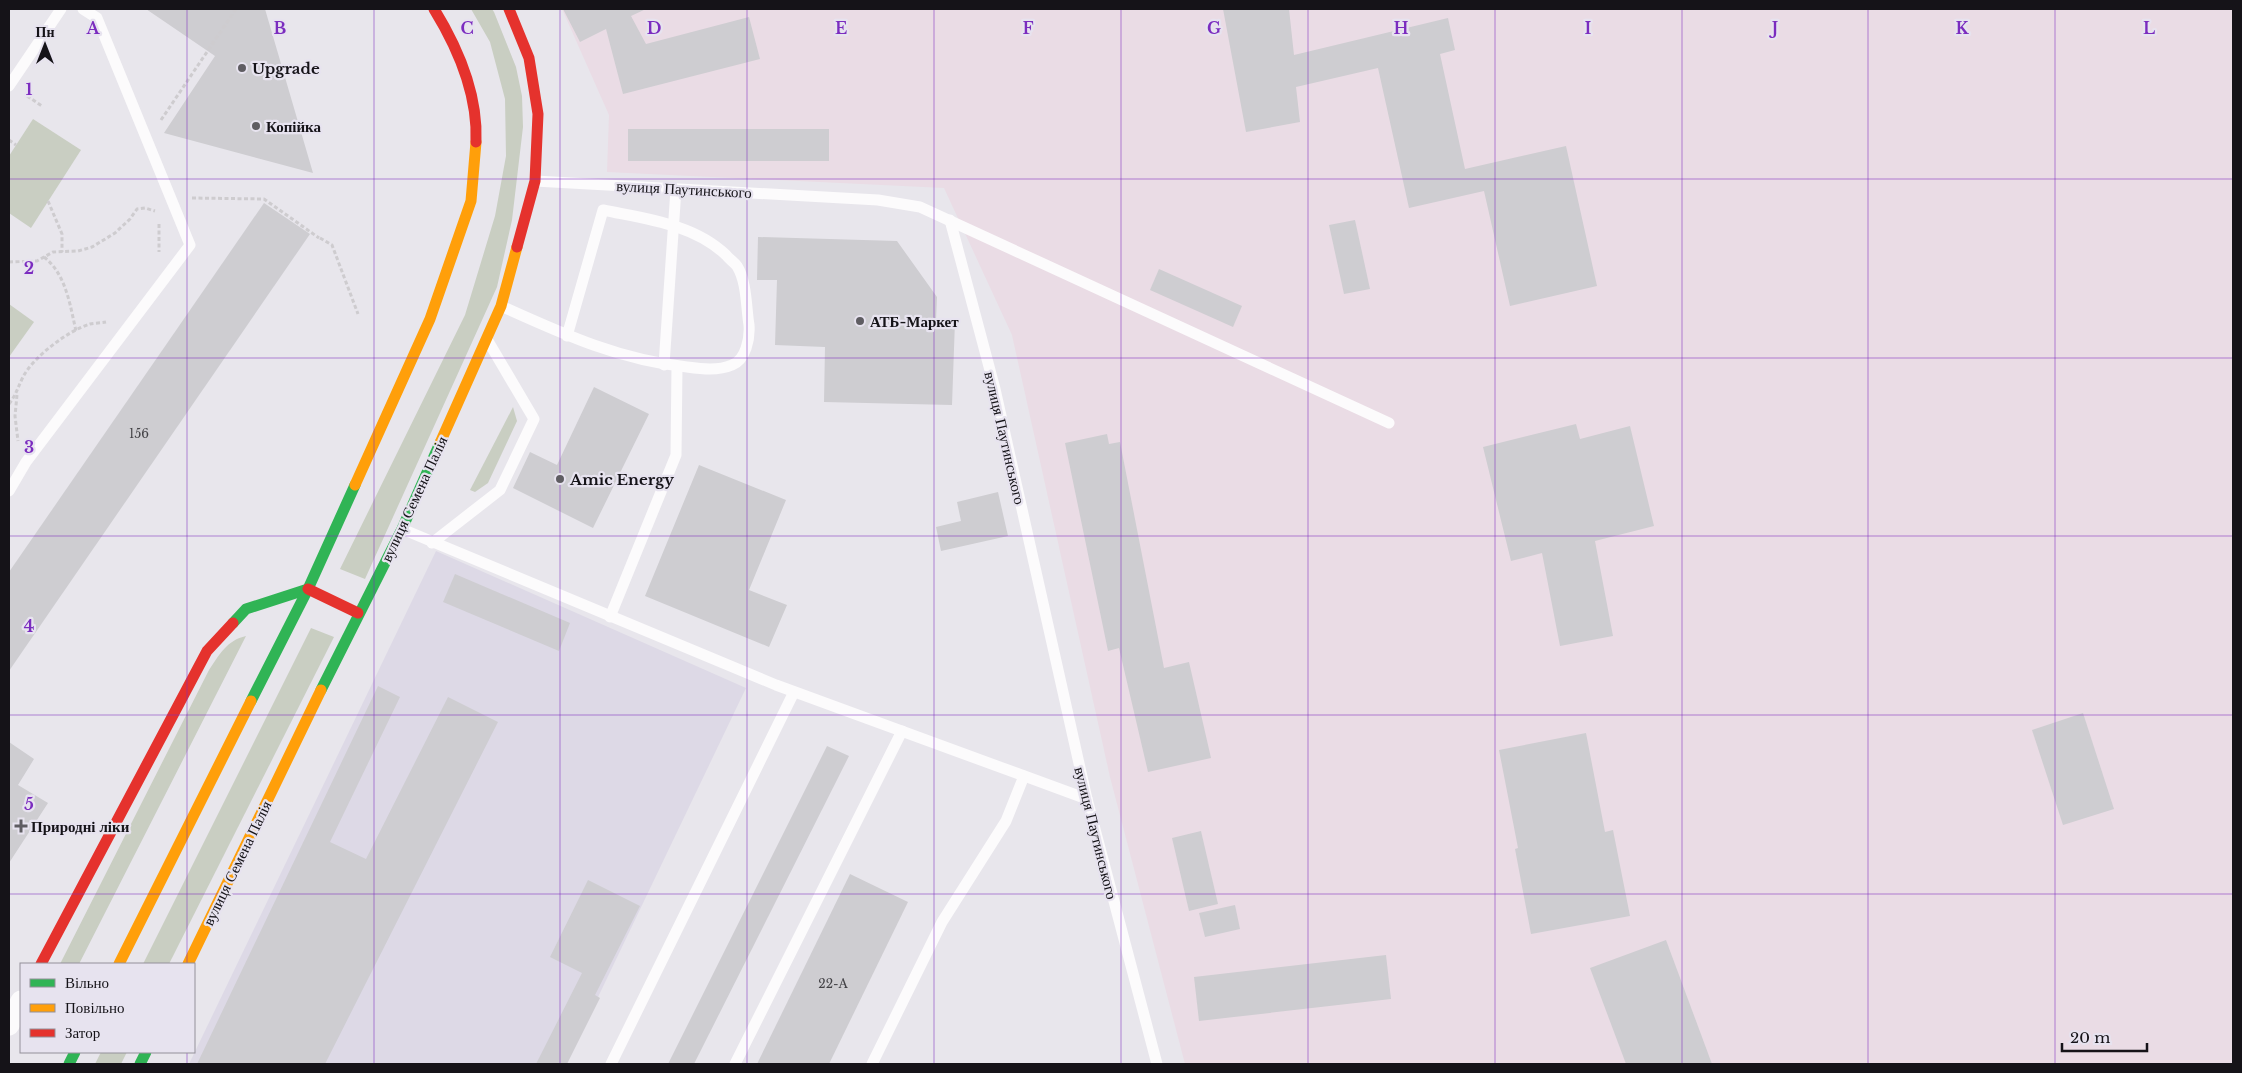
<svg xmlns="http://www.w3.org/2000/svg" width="2242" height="1073" viewBox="0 0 2242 1073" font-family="'Libre Baskerville',serif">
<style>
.built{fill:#ddd9e6}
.industrial{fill:#eadce5}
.green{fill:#c9cec2}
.building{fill:#cecdd1}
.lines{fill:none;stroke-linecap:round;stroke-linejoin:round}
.path{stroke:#cecccf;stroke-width:3;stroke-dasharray:4 2.5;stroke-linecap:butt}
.lane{stroke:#fcfbfc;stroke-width:11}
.street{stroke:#fcfbfc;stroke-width:21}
.fast{stroke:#30b455;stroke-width:11}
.slow{stroke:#ff9f0a;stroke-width:11}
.jam{stroke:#e5322d;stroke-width:11}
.grid{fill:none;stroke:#7b2cbf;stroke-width:1;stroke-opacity:0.55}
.poi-dot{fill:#5f5d62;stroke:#e7e3ef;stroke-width:2}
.labels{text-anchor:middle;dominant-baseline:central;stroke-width:4.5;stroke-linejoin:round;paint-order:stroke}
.number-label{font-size:12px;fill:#434246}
.poi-label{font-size:15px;font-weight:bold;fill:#151318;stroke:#e7e3ef;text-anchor:start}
.street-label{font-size:15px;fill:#151318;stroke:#e7e3ef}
.grid-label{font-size:16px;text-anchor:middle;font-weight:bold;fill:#7b2cbf;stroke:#e7e3ef;stroke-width:4.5;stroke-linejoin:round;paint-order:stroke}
</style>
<rect width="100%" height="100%" fill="#e8e6ec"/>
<polygon class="built" points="436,551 746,688 566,1064 189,1064"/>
<polygon class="industrial" points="562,9 2233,9 2233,1064 1185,1064 1110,777 1012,335 944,188 607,172 609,115"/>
<g class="green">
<polygon points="471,9 492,9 494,12 516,67 522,96 523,127 512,220 497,287 365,579 340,569 465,315 495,216 506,156 505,99 490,42"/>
<polygon points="33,119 81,150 31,228 9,213 9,156"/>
<polygon points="9,304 34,322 9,357"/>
<polygon points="513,407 517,421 488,483 475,492 470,490"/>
<polygon points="311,628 334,637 169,964 143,964"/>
<path d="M246,636l-167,328h-19l149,-294c10,-15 18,-30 37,-34z"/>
<polygon points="101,1052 127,1052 121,1064 95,1064"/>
</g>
<g class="building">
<polygon points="146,9 265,9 313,173 164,133 215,56"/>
<polygon points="563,9 646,9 631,16 646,44 749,17 760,59 623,94 606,29 580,42"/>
<polygon points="1223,9 1289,9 1294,55 1448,18 1455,50 1440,54 1465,169 1566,146 1597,286 1510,306 1484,191 1409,208 1378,68 1296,87 1300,122 1246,132"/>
<rect x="628" y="129" width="201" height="32"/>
<polygon points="264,203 310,234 9,671 9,572"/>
<polygon points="1355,220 1370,289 1344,294 1329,225"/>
<polygon points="758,237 897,241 937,297 936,321 955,321 952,405 824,402 825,347 775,345 777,280 757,280"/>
<polygon points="1159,269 1242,306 1233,327 1150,290"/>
<polygon points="594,387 649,414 593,528 513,488 530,452 557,465"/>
<polygon points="1576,424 1580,439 1630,426 1654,526 1595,541 1613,636 1560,646 1542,553 1511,561 1483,447"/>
<polygon points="1107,434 1109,444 1120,442 1164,668 1189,662 1211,758 1148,772 1119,648 1108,651 1065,443"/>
<polygon points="699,465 786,500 749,590 787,605 769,647 645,596"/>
<polygon points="998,492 1008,536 941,551 936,527 961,521 957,502"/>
<polygon points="455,574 570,623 559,651 443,602"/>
<polygon points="378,686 400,697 330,842 366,859 448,697 498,722 325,1064 197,1064"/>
<polygon points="2083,713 2114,809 2063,825 2032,730"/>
<polygon points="1586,733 1605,832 1613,830 1630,916 1531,934 1515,849 1518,848 1499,750"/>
<polygon points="9,742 34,759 18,785 48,803 9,863"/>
<polygon points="827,746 849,756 694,1064 668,1064"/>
<polygon points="1201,831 1218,904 1189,911 1172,838"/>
<polygon points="850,874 908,902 829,1064 757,1064"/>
<polygon points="588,880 640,906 595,995 600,998 567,1064 536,1064 582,973 550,957"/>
<polygon points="1235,905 1240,929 1205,937 1199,913"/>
<polygon points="1666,940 1712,1064 1626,1064 1590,968"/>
<polygon points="1386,955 1391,999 1199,1021 1194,977"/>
</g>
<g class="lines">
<g class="path">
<polyline points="27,96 42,106"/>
<polyline points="161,120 236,9"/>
<polyline points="9,140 16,145"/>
<polyline points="192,198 264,199 319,238"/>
<polyline points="48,201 62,234 62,252"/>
<polyline points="159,224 159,252"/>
<polyline points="320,238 332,245 358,314"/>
<path d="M44,257c22,17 26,48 32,74"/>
<polyline points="9,262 37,261 53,252 78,251 92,247 115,233 130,219 137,209 145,208 155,211"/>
<polyline points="17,395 15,416 18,441"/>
<path d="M9,404c7,-9 9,-17 14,-27 10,-20 46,-47 67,-53 5,-1 11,-1 16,-2"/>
</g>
<g class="lane">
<polyline points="9,86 61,9"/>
<polyline points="535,181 878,200 920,207 1389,423"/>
<polyline points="950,220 995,389 1087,799 1157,1064"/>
<path d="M501,306c62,28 118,54 186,61 15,2 31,4 45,-2 14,-5 18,-27 17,-40 -3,-18 -2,-43 -12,-59 -3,-4 -8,-7 -11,-11 -32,-31 -80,-36 -123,-45l-36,126"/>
<polyline points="664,365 676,189"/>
<polyline points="9,491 26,462 190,245 97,18 83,9"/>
<polyline points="402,529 776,685 1087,799"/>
<polyline points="432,543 500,490 534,419 488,341"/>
<polyline points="610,617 676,455 677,366"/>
<polyline points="611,1064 794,692"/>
<polyline points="735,1064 902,731"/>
<polyline points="872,1064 942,922 1006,821 1024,776"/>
</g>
<polyline class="street" points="9,1025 21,1001"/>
<g class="fast">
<polyline points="233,623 246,609 308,589"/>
<polyline points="321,690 402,529 440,443"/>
<polyline points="251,701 308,589 355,485"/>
<polyline points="69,1064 75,1052"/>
<polyline points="140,1064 146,1052"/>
</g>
<g class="slow">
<polyline points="440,443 501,306 517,247"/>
<polyline points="355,485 430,319 471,201 476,142"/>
<polyline points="119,964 251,701"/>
<polyline points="188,964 321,690"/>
</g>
<g class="jam">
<path d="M434,9c24,39 44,87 42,133"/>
<polyline points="509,9 529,58 538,114 535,181 517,247"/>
<polyline points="308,589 358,613"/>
<polyline points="41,964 207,651 233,623"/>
</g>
</g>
<path class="grid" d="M187,9v955M374,9v1055M560,9v1055M747,9v1055M934,9v1055M1121,9v1055M1308,9v1055M1495,9v1055M1682,9v1055M1868,9v1055M2055,9v1055M9,179h2224M9,358h2224M9,536h2224M9,715h2224M9,894h2224M187,1052v12"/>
<g class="poi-dot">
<circle cx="242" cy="68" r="5"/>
<circle cx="256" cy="126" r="5"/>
<circle cx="860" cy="321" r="5"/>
<circle cx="560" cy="479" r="5"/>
<path d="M18.5 818.5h5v5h5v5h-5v5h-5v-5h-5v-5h5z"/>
</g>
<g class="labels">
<g class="number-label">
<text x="139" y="433">156</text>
<text x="833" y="983">22-A</text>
</g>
<g class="poi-label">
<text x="252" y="68">Upgrade</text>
<text x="266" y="126">Копійка</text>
<text x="870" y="321">АТБ-Маркет</text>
<text x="570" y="479">Amic Energy</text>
<text x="31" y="826">Природні ліки</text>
</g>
<g class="street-label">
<text transform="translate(684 189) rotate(3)">вулиця Паутинського</text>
<text transform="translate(1005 438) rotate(77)">вулиця Паутинського</text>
<text transform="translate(414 499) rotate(-65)">вулиця Семена Палія</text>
<text transform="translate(1096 833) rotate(76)">вулиця Паутинського</text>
<text transform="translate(237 863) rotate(-64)">вулиця Семена Палія</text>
</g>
</g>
<g class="grid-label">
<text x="93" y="34">A</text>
<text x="280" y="34">B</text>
<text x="467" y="34">C</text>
<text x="654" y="34">D</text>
<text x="841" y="34">E</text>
<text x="1028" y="34">F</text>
<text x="1214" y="34">G</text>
<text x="1401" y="34">H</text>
<text x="1588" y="34">I</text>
<text x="1775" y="34">J</text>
<text x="1962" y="34">K</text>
<text x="2149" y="34">L</text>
<text x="29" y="95">1</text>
<text x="29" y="274">2</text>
<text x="29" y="453">3</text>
<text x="29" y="632">4</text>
<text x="29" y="810">5</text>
</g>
<rect width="2242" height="1073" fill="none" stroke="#151318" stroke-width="20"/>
<rect x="20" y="963" width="175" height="90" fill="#e7e3ef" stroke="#939099"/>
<rect x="30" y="979" width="25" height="8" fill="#30b455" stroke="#939099"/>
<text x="65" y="988" font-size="15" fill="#151318">Вільно</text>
<rect x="30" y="1004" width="25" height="8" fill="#ff9f0a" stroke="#939099"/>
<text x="65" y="1013" font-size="15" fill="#151318">Повільно</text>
<rect x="30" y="1029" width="25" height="8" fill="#e5322d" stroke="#939099"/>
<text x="65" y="1038" font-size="15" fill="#151318">Затор</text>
<g transform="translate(45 45)" stroke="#e7e3ef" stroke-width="4" paint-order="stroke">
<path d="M0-4L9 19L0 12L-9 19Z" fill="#151318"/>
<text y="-8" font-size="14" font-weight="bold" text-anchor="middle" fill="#151318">Пн</text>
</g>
<path d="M2062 1043v8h85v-8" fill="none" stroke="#151318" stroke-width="2.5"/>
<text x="2070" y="1043" font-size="15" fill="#151318" stroke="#e7e3ef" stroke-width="4" paint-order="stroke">20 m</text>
</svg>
